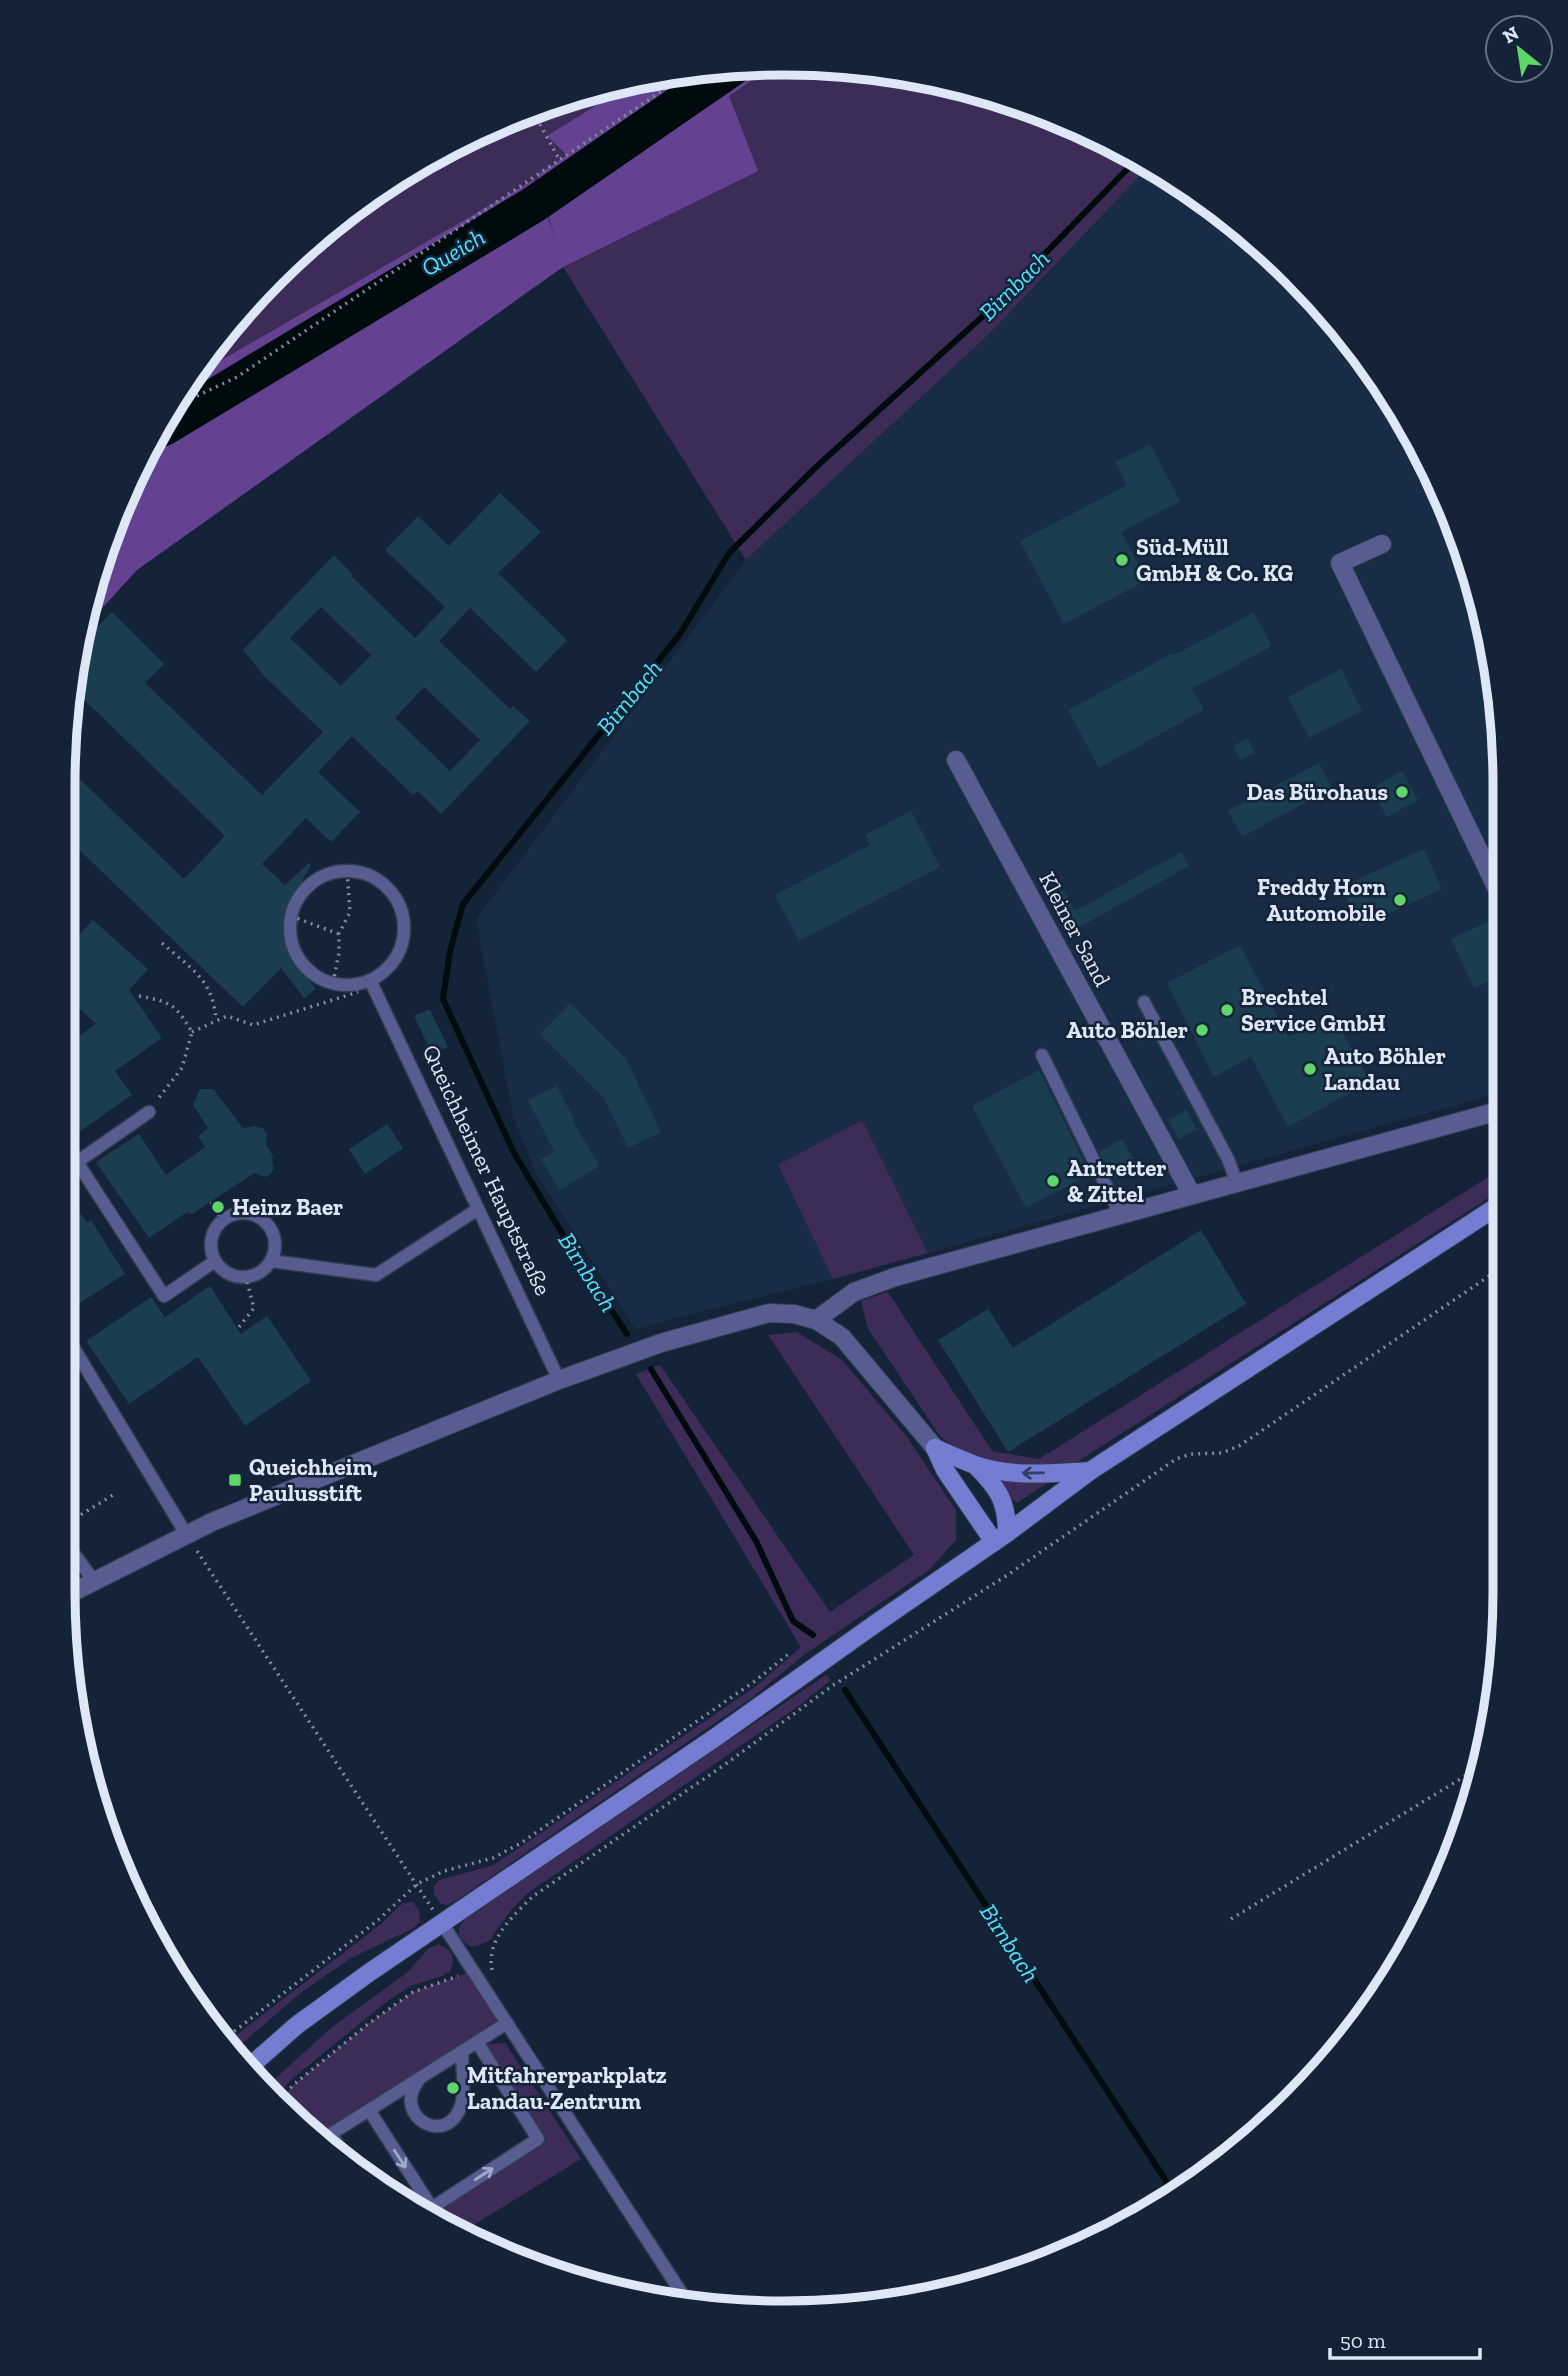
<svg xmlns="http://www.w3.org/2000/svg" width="1568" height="2376" viewBox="0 0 1568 2376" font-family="'Zilla Slab',serif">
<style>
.built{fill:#192c45}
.green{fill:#3e2c58}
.forest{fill:#644291}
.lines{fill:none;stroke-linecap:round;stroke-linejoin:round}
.stream{stroke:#000b0e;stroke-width:6}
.river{stroke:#000b0e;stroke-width:37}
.building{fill:#1b3d50;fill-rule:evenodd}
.service-casing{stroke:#303e52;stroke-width:15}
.minor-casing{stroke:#303e52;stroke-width:20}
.secondary-casing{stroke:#303e52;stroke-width:20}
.path{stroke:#808c9d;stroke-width:3.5;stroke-dasharray:2 5;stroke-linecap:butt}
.service{stroke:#585d91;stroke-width:12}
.minor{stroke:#585d91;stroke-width:18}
.secondary{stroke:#767cd1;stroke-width:18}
.oneway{stroke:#313e65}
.oneway2{stroke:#a1a9c8}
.poi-dot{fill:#60d56a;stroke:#142337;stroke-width:2.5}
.labels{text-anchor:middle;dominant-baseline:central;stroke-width:5;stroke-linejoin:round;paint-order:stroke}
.poi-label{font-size:23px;font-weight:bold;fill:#dde7f5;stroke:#142337;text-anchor:start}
.street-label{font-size:23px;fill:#dde7f5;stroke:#142337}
.water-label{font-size:24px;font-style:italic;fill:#53e3fd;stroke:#142337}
.rim{fill:none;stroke:#dde7f5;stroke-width:9}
</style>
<rect width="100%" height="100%" fill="#142337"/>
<polygon class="built" points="1151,164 1260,242 1356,345 1431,465 1481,598 1503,737 1502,1092 928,1253 862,1120 778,1166 833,1279 665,1321 636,1330 536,1173 513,1116 476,919 746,560 988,335"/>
<g class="green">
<polygon points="737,65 879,69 1016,101 1151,164 988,335 746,560 563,267 535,179 199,373 242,308 345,212 465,137 598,87"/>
<polygon points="862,1120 928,1253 833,1279 778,1165"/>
<polygon points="1501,1169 1501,1190 1063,1471 999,1467 966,1456 940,1436 868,1329 861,1301 888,1292 992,1451 1039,1459"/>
<polygon points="797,1332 842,1360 907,1437 956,1510 956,1540 929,1570 805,1654 753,1697 457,1900 448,1905 441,1904 434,1894 434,1886 439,1880 494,1865 755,1687 801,1647 636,1374 660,1365 830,1612 914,1555 768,1335"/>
<polygon points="1000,1479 1049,1482 1017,1503 1012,1499"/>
<polygon points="826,1675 831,1680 797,1707 528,1893 511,1910 489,1941 474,1947 466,1944 459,1936 459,1928 466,1918"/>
<polygon points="413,1902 419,1911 420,1922 412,1929 351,1958 303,1991 233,2051 226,2043 381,1924 403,1903"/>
<path d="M438,1944c13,4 19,14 12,27l-8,5 -31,10 -21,13 -97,79 -20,23 -9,-12 68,-62 76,-55 20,-23z"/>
<polygon points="473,1971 507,2023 478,2033 324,2132 343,2163 278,2105 292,2086 368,2024 413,1992"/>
<polygon points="505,2043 581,2159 462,2232 432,2214 547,2140 486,2044"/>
</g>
<polygon class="forest" points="737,65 772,66 729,96 758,171 563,267 137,570 84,628 101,553 137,465 199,373 535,179 555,239 537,175 567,155 547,136 634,82"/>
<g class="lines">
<g class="stream">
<polyline points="627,1334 571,1248 514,1153 443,999 450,951 463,904 680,634 729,553 815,468 993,307 1139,157"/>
<polyline points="651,1369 756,1541 793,1621 813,1635"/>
<polyline points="845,1690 1176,2196"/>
</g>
<polyline class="river" points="163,428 533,205 736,65"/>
</g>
<g class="building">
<polygon points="1150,444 1180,501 1121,532 1147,580 1064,624 1020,541 1127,485 1115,462"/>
<path d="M500,493l41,39 -43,41 69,67 -31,32 -66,-64 -31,33 71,68 3,-3 17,15 -89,93 -23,-23 -5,4 -61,-59 -34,36 42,40 -29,30 -25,-24 -44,46 23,21 24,-22 2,2 -23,43 -5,17 3,18 4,13 26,33 -12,9 -23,-30 -38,39 -174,-167v-71l115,110 41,-43 -155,-150 10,-42 32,-32 52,52 -19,19 117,112 61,-63 -59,-56 -21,-26 91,-95 19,20 -2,1 64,62 30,-31 -60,-57 33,-34 31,30zM321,607l50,48 -30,31 -51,-48zM424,687l56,53 -30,31 -55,-53z"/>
<polygon points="1254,613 1272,646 1192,689 1204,710 1099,768 1068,710 1173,653 1174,655"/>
<polygon points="1341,669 1362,711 1309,738 1288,697"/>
<polygon points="1247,738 1255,752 1241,760 1233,746"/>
<polygon points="1319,763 1332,788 1242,837 1228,811"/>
<polygon points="1402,771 1418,800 1387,817 1371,788"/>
<polygon points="911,811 940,867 799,941 775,895 870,845 865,835"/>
<polygon points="1424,849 1442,889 1360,927 1341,887"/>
<polygon points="1181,852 1189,866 1067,934 1048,899 1064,890 1075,911"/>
<polygon points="93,920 148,969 129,990 162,1038 115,1071 132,1095 69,1139 69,1043 96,1024 69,999 69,946"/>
<polygon points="1491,920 1502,943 1502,975 1474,988 1451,939"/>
<polygon points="1240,945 1288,1037 1332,1013 1370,1082 1288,1127 1251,1057 1214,1077 1167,983"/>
<polygon points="570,1003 626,1059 661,1132 628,1148 604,1098 540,1034"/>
<polygon points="430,1009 448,1047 432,1054 414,1016"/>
<polygon points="1039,1070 1090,1174 1026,1208 972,1106"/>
<polygon points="557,1086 575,1121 573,1122 600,1166 560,1190 541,1159 554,1151 528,1100"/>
<polygon points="200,1089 213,1089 243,1128 255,1126 264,1129 267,1135 266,1144 274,1158 272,1159 274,1169 270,1175 265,1177 254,1173 192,1214 187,1212 149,1238 96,1162 139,1134 166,1175 205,1147 198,1136 208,1128 193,1105"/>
<polygon points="1186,1110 1197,1129 1179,1139 1168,1120"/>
<polygon points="387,1124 403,1148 365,1174 349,1149"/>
<polygon points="1122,1139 1138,1167 1113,1179 1099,1152"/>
<polygon points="69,1195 87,1223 91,1220 125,1274 69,1310"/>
<polygon points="1201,1230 1246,1304 1008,1452 938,1340 988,1309 1013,1348"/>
<polygon points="210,1286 241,1334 267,1316 311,1381 245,1426 198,1357 129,1404 86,1341 151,1297 165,1317"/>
</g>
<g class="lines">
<defs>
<g id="service">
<circle cx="347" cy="928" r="57"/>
<polyline points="370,980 559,1380"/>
<polyline points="1144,1002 1228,1159 1237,1183"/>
<polyline points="1042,1055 1120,1214"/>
<polyline points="149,1112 77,1162 164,1296 215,1261"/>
<circle cx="243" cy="1245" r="32"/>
<polyline points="271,1261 376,1275 478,1209"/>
<polyline points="69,1340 186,1534"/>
<polyline points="69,1547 94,1581"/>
<polyline points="442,1923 688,2303"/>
<path d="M418,2081c-27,35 31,70 44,21 3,-16 0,-34 0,-50"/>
<polyline points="369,2110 432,2208"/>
<polyline points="353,2169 331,2134 507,2023"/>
<polyline points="427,2211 538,2139 477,2042"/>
</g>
<g id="minor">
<polyline points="1382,544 1340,563 1503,901"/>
<polyline points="956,760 1192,1195"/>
<polyline points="816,1320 854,1292 895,1277 1502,1110"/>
<polyline points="69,1594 212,1522 559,1380 661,1343 769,1313 794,1314 816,1320 842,1337 935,1448"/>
</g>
<g id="secondary">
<path d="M935,1448c13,6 27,12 40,17 37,13 77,8 115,6"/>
<polyline points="935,1448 945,1470 994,1542"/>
<path d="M976,1466c22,22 31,35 31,67"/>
<polyline points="247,2069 297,2025 370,1972 716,1737 875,1624 1007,1533 1090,1471 1501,1204"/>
</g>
</defs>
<use href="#service" class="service-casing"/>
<use href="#minor" class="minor-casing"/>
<use href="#secondary" class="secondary-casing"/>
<g class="path">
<polyline points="533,112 559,159"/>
<polyline points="178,405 237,377 690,72"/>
<polyline points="291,916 339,934"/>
<path d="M162,943c29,26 51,36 54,77"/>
<polyline points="333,983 339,953 339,934 350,912 347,871"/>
<path d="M139,996c32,6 36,8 53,36l-10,36 -24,31"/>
<polyline points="192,1032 227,1016 253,1025 358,992"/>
<polyline points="211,1202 222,1220"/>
<polyline points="239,1327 254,1308 246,1278"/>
<polyline points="69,1438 76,1434"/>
<polyline points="69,1522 113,1495"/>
<polyline points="197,1551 433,1910"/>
<polyline points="1231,1919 1480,1767"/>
<path d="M492,1970c-6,-30 20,-53 40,-73l195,-134 105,-77 174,-110 170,-117 15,-5 31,-1 17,-7 262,-178"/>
<polyline points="223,2040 377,1921 417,1884 444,1871 493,1858 521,1843 755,1681 791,1652"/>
<polyline points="278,2105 292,2086 368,2024 413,1992 458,1976"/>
</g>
<use href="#service" class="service"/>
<use href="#minor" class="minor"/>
<use href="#secondary" class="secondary"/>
</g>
<defs><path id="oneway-shaft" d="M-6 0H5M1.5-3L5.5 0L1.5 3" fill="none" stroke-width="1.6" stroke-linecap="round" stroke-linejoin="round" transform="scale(1.75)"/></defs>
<use class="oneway" href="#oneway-shaft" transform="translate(1033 1473) rotate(179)"/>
<g class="oneway2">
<use href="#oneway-shaft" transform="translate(400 2159) rotate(57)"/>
<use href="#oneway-shaft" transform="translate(484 2174) rotate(-33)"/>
</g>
<g class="poi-dot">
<circle cx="1122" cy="560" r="7"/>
<circle cx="1402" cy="792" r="7"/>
<circle cx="1400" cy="900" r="7"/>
<circle cx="1227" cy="1010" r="7"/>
<circle cx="1202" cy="1030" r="7"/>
<circle cx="1310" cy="1069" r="7"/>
<circle cx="1053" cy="1181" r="7"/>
<circle cx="218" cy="1207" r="7"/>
<rect x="228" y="1473" width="14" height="14" rx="3.5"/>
<circle cx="453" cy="2088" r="7"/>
</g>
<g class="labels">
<g class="poi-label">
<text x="1136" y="547">Süd-Müll<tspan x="1136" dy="26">GmbH &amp; Co. KG</tspan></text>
<text x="1388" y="792" text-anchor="end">Das Bürohaus</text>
<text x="1386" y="887" text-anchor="end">Freddy Horn<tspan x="1386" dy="26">Automobile</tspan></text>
<text x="1241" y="997">Brechtel<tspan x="1241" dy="26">Service GmbH</tspan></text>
<text x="1188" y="1030" text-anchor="end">Auto Böhler</text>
<text x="1324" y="1056">Auto Böhler<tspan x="1324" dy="26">Landau</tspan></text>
<text x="1067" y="1168">Antretter<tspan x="1067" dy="26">&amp; Zittel</tspan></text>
<text x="232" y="1207">Heinz Baer</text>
<text x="249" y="1467">Queichheim,<tspan x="249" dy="26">Paulusstift</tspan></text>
<text x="467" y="2075">Mitfahrerparkplatz<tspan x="467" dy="26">Landau-Zentrum</tspan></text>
</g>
<g class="street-label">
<text transform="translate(1075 929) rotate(62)">Kleiner Sand</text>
<text transform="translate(487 1170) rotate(65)">Queichheimer Hauptstraße</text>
</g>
<g class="water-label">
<text transform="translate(453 252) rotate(-31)">Queich</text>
<text transform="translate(1014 285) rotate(-45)">Birnbach</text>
<text transform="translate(629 697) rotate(-51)">Birnbach</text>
<text transform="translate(588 1272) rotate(58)">Birnbach</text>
<text transform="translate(1010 1943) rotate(57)">Birnbach</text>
</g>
</g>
<path d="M0 0H1568V2376H0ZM784 75H784A709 709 0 0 1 1493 784V1592A709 709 0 0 1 784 2301H784A709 709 0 0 1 75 1592V784A709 709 0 0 1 784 75Z" fill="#142337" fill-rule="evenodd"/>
<path class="rim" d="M784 75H784A709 709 0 0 1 1493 784V1592A709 709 0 0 1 784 2301H784A709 709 0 0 1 75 1592V784A709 709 0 0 1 784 75Z"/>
<g transform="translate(1519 49) rotate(330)"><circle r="33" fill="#142337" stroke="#647183" stroke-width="2"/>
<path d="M0-5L12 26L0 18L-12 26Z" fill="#60d56a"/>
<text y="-10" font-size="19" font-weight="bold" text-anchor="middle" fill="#dde7f5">N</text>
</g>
<path d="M1330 2348v10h150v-10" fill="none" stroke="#dde7f5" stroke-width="3.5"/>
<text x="1340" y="2348" font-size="21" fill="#dde7f5" stroke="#142337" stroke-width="5" paint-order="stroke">50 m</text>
</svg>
